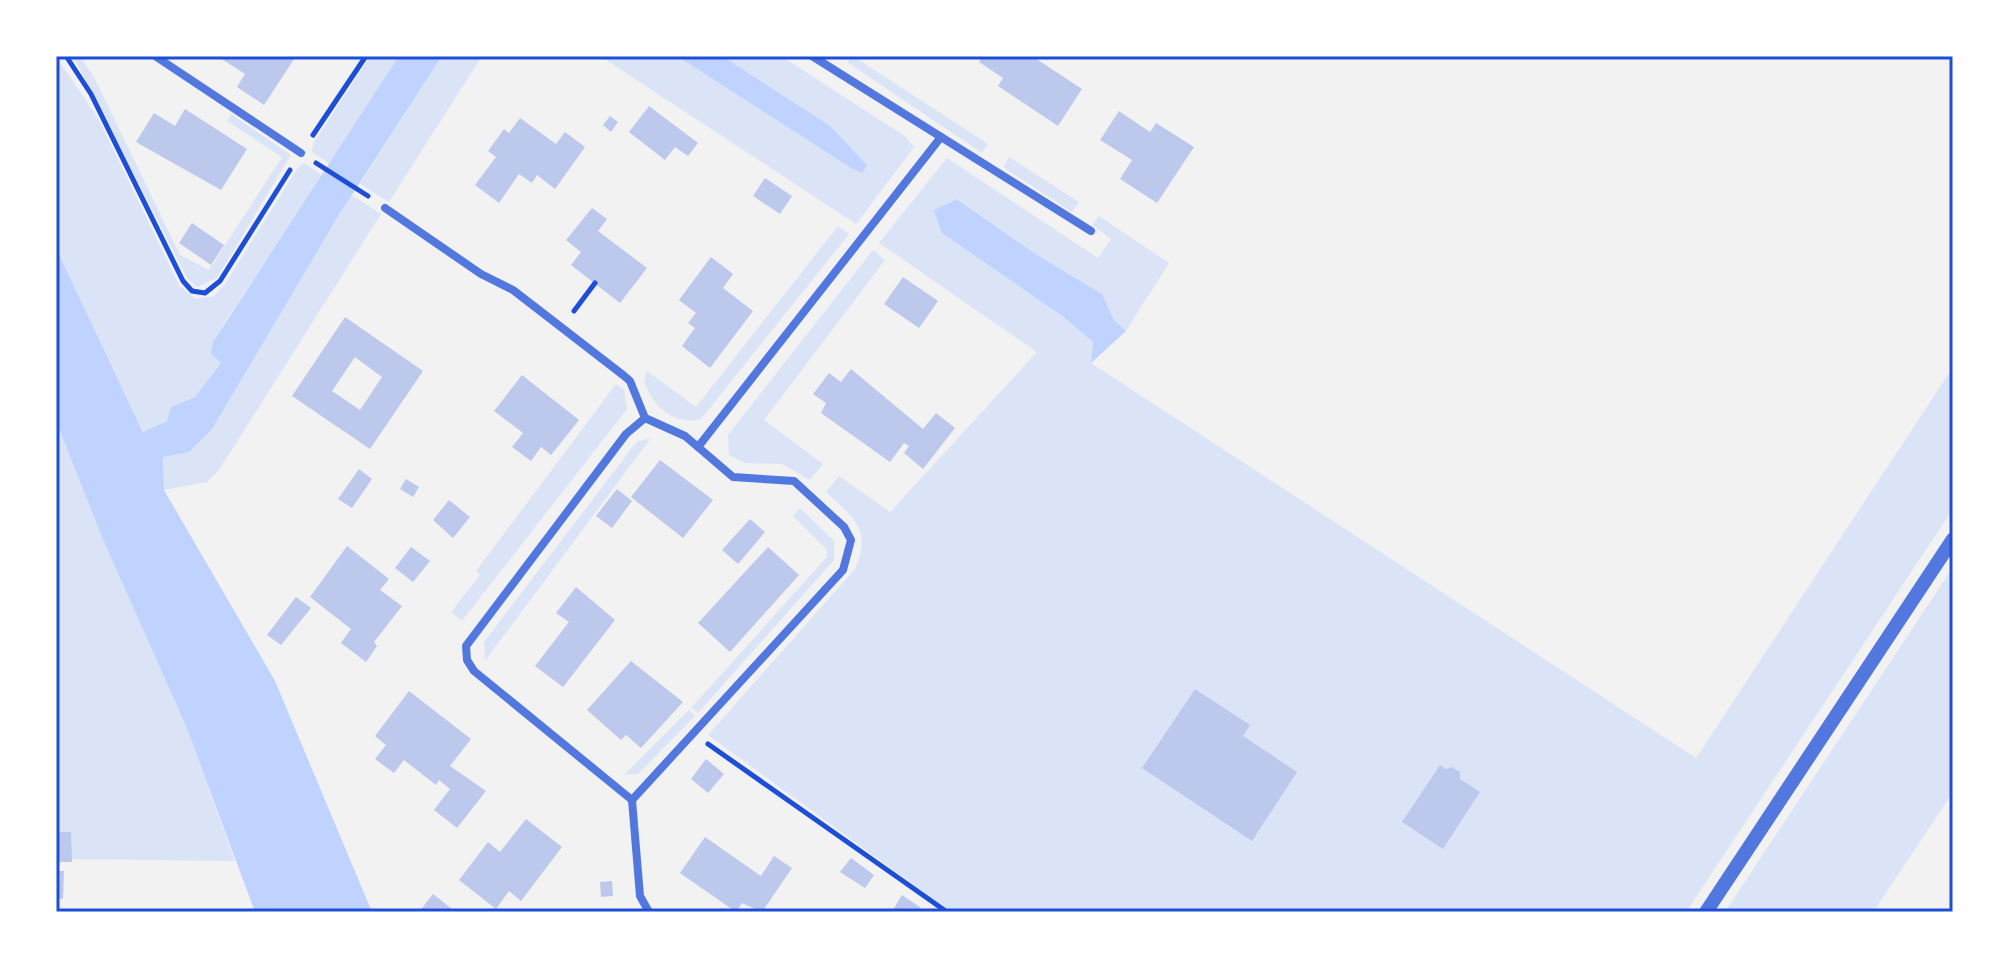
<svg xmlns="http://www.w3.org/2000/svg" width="2009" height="968" viewBox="0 0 2009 968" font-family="Overpass,sans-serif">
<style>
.green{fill:#dbe4f7}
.water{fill:#bfd3fe}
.building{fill:#bdc9ec;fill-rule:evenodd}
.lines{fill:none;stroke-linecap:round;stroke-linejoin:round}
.path{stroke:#1d4ed8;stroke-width:5}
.minor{stroke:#5277de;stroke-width:8}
.tertiary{stroke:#5277de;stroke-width:14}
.neatline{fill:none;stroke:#1d4ed8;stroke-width:3}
</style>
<rect width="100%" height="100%" fill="#f2f2f2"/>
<g class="green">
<polygon points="56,56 99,120 179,285 196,299 214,296 225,284 299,166 304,163 322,175 223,325 211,354 221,363 195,397 172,407 167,421 144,433 56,248"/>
<polygon points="73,56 80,56 95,79 180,255 209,270 282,157 227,121 231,114 291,155 217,278 197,287 187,278"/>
<polygon points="370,56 399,56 330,164 312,152 313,144"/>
<polygon points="442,56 482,56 389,202 360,184"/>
<polygon points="600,56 677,56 851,168 722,56 781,56 906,137 914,147 856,224"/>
<polygon points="853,56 988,144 982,153 847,62"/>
<polygon points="1009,157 1079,202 1072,212 1003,167"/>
<path d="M947,158l151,100 13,-19 -19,-14 7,-9 70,47 -43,68 -12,-11 -12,-26 -65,-39 -79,-56 -24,11 159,132 -2,21 605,395 257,-391v142l-267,403h-735l-243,-177 147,-166c17,-40 -1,-51 -29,-77l13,-16 51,36 147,-160 -158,-109z"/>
<polygon points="352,195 381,214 219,470 207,482 164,490 163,456 189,452"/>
<path d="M838,226l11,8 -148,185c-28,7 -48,-13 -57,-38l3,-10 49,36z"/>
<polygon points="873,250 885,260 764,420 823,464 810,480 782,464 745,463 729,455 728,435"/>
<polygon points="616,384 624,390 627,409 462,621 451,612 480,575 476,571"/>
<polygon points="56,421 104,542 186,726 235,861 56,859"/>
<polygon points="650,439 485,661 484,642 631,449 638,441"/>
<polygon points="800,508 834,541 834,560 698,713 691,708 826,558 827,550 793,516"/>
<polygon points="1953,567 1953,792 1873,912 1725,912"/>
<polygon points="689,710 695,716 644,768 638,774 624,775"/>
</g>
<g class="water">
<polygon points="399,56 442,56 337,218 212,429 189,452 163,457 164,490 275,681 372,912 255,912 186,726 104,542 56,421 56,248 143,432 167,421 171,407 195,397 221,363 211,354 213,342"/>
<polygon points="677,56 722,56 830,126 867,165 862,173 851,168"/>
<polygon points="957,199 1037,255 1102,294 1114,320 1126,331 1091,363 1093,342 1061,315 942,233 934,210"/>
</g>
<g class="building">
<polygon points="217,56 296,56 264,105 237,87 245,74"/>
<polygon points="983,56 1032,56 1082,89 1058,126 998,86 1003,78 979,62"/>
<polygon points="649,106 698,143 688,156 675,147 665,160 629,132"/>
<polygon points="185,109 247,149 221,190 136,142 154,113 175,126"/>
<polygon points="1119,111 1150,132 1156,123 1194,147 1157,203 1120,179 1132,160 1100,140"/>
<polygon points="610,116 618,122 611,132 603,125"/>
<polygon points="520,118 556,144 565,132 585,147 555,189 537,175 532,183 519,174 499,203 475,185 496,157 488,151 504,129 509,133"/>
<polygon points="765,178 792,196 780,214 753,196"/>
<polygon points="592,208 607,219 598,231 647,268 620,303 571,265 581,252 566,240"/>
<polygon points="192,223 224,245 211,265 179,243"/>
<polygon points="711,257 733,274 723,288 753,311 710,368 682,346 695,328 688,323 696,313 679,300"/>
<polygon points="903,277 938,301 919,328 884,304"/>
<path d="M345,317l78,54 -53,78 -78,-53zM355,357l27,20 -22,33 -28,-19z"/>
<polygon points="851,369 923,429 936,413 955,428 923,469 904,453 909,446 904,443 890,462 821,413 826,403 813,394 829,373 841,382"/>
<polygon points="522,375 579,420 551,455 541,447 531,461 512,447 523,433 494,411"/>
<polygon points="660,460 713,500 683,538 631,497"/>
<polygon points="359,469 372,479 352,508 338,499"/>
<polygon points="406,479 419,487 413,497 400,489"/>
<polygon points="617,489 632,501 612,528 596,516"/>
<polygon points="449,500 470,517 453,538 433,520"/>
<polygon points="750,519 765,532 738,564 722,550"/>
<polygon points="347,546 389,579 380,590 402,606 374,642 377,646 366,662 341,643 351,629 310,597"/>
<polygon points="411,547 430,561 413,582 395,568"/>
<polygon points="768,547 799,575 730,652 698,623"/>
<polygon points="576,587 615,620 563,687 535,666 569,622 556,613"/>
<polygon points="296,597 311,608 281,645 267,635"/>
<polygon points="631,661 683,702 641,748 626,735 621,740 587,710"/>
<polygon points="1195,689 1250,725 1243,736 1297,772 1252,841 1142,768"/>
<polygon points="409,691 471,739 450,766 486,791 457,828 434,810 450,789 439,780 436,785 404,760 394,773 375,759 386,745 375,736"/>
<polygon points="706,759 724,774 708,793 691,779"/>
<polygon points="1440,765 1446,769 1452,767 1460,772 1460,779 1480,792 1443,849 1402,822"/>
<polygon points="526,819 562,847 521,901 509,891 496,909 459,880 488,842 500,852"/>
<polygon points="56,832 71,832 72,862 56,862"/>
<polygon points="705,837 761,876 774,856 792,868 762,912 742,903 736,912 680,873"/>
<polygon points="851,858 874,875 865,888 840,872"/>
<polygon points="56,871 64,871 63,899 56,899"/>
<polygon points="612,881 613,896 601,897 600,882"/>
<polygon points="433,894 452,909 450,912 419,912"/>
<polygon points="902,895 921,908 918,912 900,912 894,908"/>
</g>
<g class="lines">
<g class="path">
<polyline points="66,56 91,94 183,281 192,291 205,293 220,281 290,170"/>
<polyline points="313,135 366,56"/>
<polyline points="316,163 368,196"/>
<polyline points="574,311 595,283"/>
<polyline points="708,744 947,912"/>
</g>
<g class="minor">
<polyline points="155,56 301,153"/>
<polyline points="812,56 1091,231"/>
<polyline points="385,208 481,274 513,290 623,375 630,381 645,418 685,436 698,447"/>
<polyline points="645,418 626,434 466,646 467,660 474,671 632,800 843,570 851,540 844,527 794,481 733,477 698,447 941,137"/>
<polyline points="632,800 640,896 649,912"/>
</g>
<polyline class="tertiary" points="1706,912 1953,539"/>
</g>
<rect width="2009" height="968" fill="none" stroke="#ffffff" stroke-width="116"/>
<rect x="58" y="58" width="1893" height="852" class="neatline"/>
</svg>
